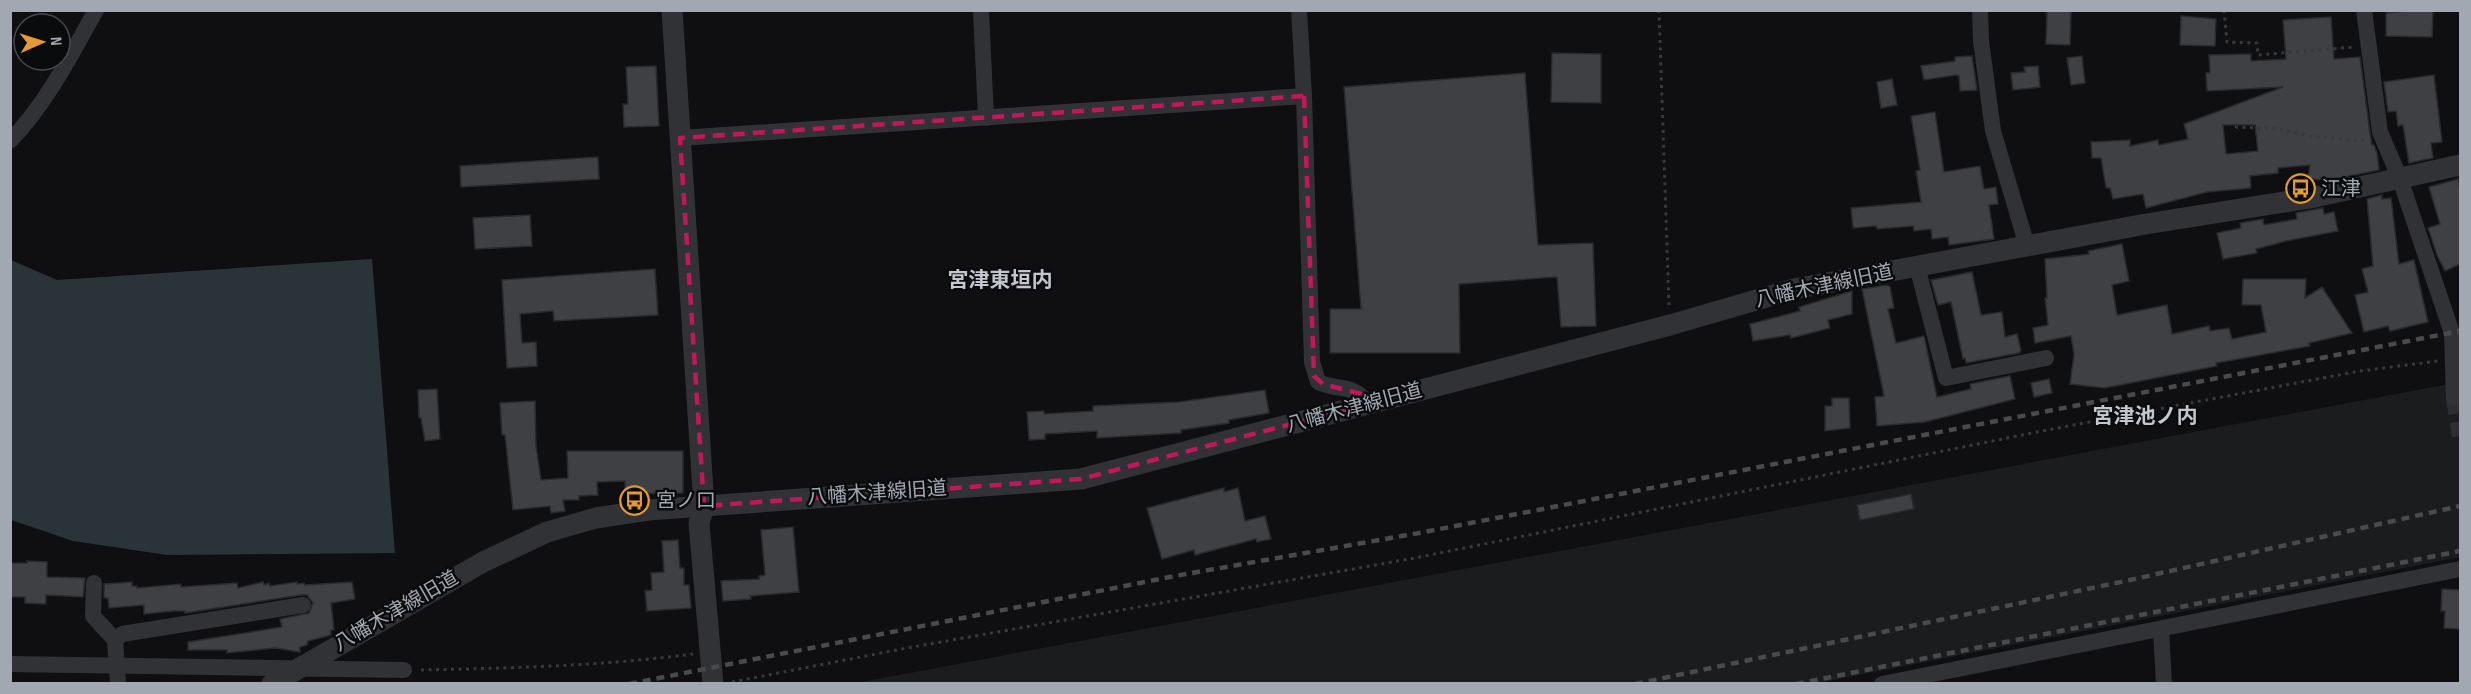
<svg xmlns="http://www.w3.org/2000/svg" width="2471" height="694" viewBox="0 0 2471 694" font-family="'Sofia Sans Condensed','Noto Sans JP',sans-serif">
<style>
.built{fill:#1b1c1d}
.water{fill:#2a3338}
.building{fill:#3e4044;stroke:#292a2c;stroke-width:1.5;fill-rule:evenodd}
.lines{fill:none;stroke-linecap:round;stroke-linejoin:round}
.minor-tunnel{stroke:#2c2e31;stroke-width:16;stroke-dasharray:16 8;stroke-linecap:butt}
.path{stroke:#37393c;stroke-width:3;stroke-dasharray:3 4.5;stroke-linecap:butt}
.minor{stroke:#313235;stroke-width:16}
.tertiary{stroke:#313235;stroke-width:21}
.rail{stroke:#484a4e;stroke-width:4.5;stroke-dasharray:8 6;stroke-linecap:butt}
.marked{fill:none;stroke:#c2185b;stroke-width:4.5;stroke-dasharray:12 8;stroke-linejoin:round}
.labels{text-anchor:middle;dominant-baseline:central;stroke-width:5;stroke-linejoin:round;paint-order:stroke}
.poi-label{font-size:20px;fill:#a1a8b1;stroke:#0a0b0c;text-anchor:start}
.street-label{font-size:20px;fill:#a1a8b1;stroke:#0a0b0c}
.neighbourhood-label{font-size:21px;font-weight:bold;fill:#c2c6cd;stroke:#0a0b0c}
</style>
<rect width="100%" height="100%" fill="#0f0f11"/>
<polygon class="built" points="2460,382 2460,557 1819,683 851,684"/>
<polygon class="water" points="372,259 395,553 167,555 73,541 11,520 11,260 57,280"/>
<g class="building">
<polygon points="2047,10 2071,11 2070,45 2046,44"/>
<polygon points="2415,10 2433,10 2432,37 2386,36 2386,13"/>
<polygon points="2181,16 2216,19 2215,46 2180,45"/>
<path d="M2331,17l3,42 26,-2 10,76 2,12h2l3,8 2,17 -53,11 -18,-3 2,-13 -32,3v5l-28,3 1,12 -44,4 -61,16 -3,-14 -30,5 -3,-11h-4l-5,-30h-9l-1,-16 39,-2v6l28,-6 1,5 29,-6 -4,-15 99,-37 -76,4 -1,-18h4l-1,-18 42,-1v7l35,-2 -3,-39zM2223,125h32l3,26 -32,3z"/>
<polygon points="1552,53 1601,54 1601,103 1551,102"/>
<polygon points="1972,56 1977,90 1960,91 1959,76 1956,75 1924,80 1921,66 1955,61 1955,57"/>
<polygon points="2082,56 2085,83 2071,85 2067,58"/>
<polygon points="656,66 659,126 624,127 623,104 628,104 626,67"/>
<polygon points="2038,66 2040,87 2013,90 2011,73 2025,72 2024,67"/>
<polygon points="1525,73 1538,245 1593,243 1596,326 1561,327 1557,277 1459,284 1460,353 1330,353 1330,309 1361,309 1344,87"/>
<polygon points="2434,75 2442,142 2431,143 2433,158 2409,163 2403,125 2398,126 2396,111 2388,112 2384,82"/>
<polygon points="1892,79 1897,105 1881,108 1877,82"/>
<polygon points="1935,112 1944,172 1980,166 1984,189 1996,187 1998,204 1989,205 1994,239 1949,245 1948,237 1932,239 1931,229 1914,231 1913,226 1877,229 1876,226 1853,228 1851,208 1921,202 1916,171 1920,170 1911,116"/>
<polygon points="598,157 599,179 461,187 460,166"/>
<polygon points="2458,179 2460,188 2460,264 2445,271 2437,255 2428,228 2440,224 2429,187"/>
<polygon points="2382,195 2382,199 2391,198 2399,264 2414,260 2428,322 2390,331 2388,326 2364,332 2355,295 2368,292 2362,269 2373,266 2367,199"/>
<polygon points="2323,208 2324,214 2334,212 2338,231 2286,241 2256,249 2257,253 2223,259 2217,233 2241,228 2240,223 2263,219 2264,225 2297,219 2296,213"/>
<polygon points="530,215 532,246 475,249 473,218"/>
<polygon points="2122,244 2129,281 2112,285 2117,315 2167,305 2172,334 2209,326 2210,331 2229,328 2232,339 2266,332 2261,305 2242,305 2243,279 2306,279 2305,298 2322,287 2352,333 2309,343 2310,346 2216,363 2217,366 2105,388 2070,384 2074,354 2071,336 2035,343 2033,328 2048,325 2045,298 2047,298 2045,259 2089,254 2088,251"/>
<polygon points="655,269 658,315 554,321 553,311 520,314 522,343 536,342 537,366 507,368 502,280"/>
<polygon points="1972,272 1981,315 2002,312 2005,337 2017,334 2021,350 2019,353 1966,363 1965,358 1963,359 1951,302 1938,305 1931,280"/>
<polygon points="1887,285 1890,287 1894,308 1888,309 1896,343 1924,336 1937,397 1971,389 1970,384 2010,376 2015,399 1925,422 1877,426 1875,397 1884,396 1862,289"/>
<polygon points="1852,291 1852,314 1828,320 1830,328 1791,338 1790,335 1753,341 1750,324 1800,311 1799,307"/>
<polygon points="2049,379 2052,393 2034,397 2031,383"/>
<polygon points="437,389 440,439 425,441 421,418 419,418 418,390"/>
<polygon points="1265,390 1269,413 1229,420 1229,423 1181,430 1181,433 1097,438 1097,431 1045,434 1045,439 1029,440 1027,412 1044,411 1044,414 1093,411 1093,406 1179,402"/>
<polygon points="1832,398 1849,398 1850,428 1825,431 1825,406 1832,406"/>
<polygon points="535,401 536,446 541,480 568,478 567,451 683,451 683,493 625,494 625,481 597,482 598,495 579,496 579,500 563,500 565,511 551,513 550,506 513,510 505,435 502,435 500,403"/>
<polygon points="1224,488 1224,492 1238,488 1245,521 1265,516 1271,539 1257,542 1256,539 1195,555 1194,550 1162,559 1147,508"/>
<polygon points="1911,494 1914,509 1860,520 1857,505"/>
<polygon points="793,527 799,592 750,596 751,599 723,601 721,581 759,579 759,576 765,575 761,530"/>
<polygon points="678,540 680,568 684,568 684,585 689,585 691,608 647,611 645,591 652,590 651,573 664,572 662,541"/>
<polygon points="27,561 47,562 47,577 85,578 83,597 46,595 46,604 25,603 25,597 10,597 10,563 27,563"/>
<polygon points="132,582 132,586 137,586 137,588 181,584 181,587 237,583 238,588 263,582 264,585 269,583 270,586 297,582 297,584 304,583 305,585 352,582 355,599 331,603 334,630 331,630 331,635 308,641 307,645 300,647 300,652 275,648 227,653 227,650 188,650 188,642 282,627 280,619 309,613 313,603 307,595 301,595 185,613 185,611 174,611 144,614 144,605 109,608 108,598 104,598 104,584"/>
<polygon points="2442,589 2460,590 2460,629 2444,628 2445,611 2441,611"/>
</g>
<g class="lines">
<polyline class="minor-tunnel" points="2454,398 2460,436"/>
<g class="path">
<polyline points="1659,10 1669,305"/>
<polyline points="2224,10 2227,42 2257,43 2258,55 2354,47"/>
<polyline points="2235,127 2280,129 2310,136 2361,141 2365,139"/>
<path d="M421,670c91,-2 181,-4 272,-16"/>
<polyline points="732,682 907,648 1415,558 2042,431 2360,371 2438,361"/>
</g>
<g class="minor">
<polyline points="981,10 986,118"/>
<path d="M1299,10l5,86 8,266 6,20c19,9 36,1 50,22"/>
<polyline points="1980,10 1981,41 1993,131 2027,246"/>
<polyline points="2364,10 2380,132 2400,179 2452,333 2454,398"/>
<polyline points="680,138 1304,96"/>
<path d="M10,141c36,-37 61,-86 86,-131"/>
<polyline points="1917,266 1946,378 2046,358"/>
<polyline points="94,583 93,616 115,640"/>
<polyline points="2161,629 2164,684"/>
<polyline points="10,664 404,670"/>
<polyline points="118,684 115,640 122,634 303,605"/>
<polyline points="1882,684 2460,569"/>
</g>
<g class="tertiary">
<polyline points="672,10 704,506 699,523 713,684"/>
<polyline points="272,684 483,562 547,532 596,518 648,510 1081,479 1670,325 1794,289 2146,224 2310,198 2460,165"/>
</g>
<g class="rail">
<polyline points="629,684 1175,576 1419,533 2460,331"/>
<polyline points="1635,684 2130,580 2460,506"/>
<polyline points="1796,684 2460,551"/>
</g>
</g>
<path class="marked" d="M1304,96l10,280 9,8 38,10 7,10 -287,75 -377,27 -24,-368z"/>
<defs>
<symbol id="bus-ring" viewBox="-11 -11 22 22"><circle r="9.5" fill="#0a0b0c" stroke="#e59833" stroke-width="1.5"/><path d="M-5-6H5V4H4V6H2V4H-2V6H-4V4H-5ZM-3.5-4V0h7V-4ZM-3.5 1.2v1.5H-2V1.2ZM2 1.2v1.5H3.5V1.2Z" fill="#e59833"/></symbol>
</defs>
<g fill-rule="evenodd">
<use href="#bus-ring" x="2284" y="172" width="33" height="33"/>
<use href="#bus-ring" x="618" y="484" width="33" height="33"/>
</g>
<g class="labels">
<g class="poi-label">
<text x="2321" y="189">江津</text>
<text x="656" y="501">宮ノ口</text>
</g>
<g class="street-label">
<text transform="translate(1824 286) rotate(-12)">八幡木津線旧道</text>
<text transform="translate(1354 408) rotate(-15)">八幡木津線旧道</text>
<text transform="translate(877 493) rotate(-4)">八幡木津線旧道</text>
<text transform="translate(396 611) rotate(-30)">八幡木津線旧道</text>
</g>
<g class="neighbourhood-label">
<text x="1000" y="280">宮津東垣内</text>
<text x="2145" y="416">宮津池ノ内</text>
</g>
</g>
<rect width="2471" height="694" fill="none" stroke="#a1a8b1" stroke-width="24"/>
<g transform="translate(42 42) rotate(87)"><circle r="28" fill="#0a0b0c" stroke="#464a4e" stroke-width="1.5"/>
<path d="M0-4.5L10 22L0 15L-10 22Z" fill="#e59833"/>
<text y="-9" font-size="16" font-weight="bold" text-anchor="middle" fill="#a1a8b1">N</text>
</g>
</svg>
